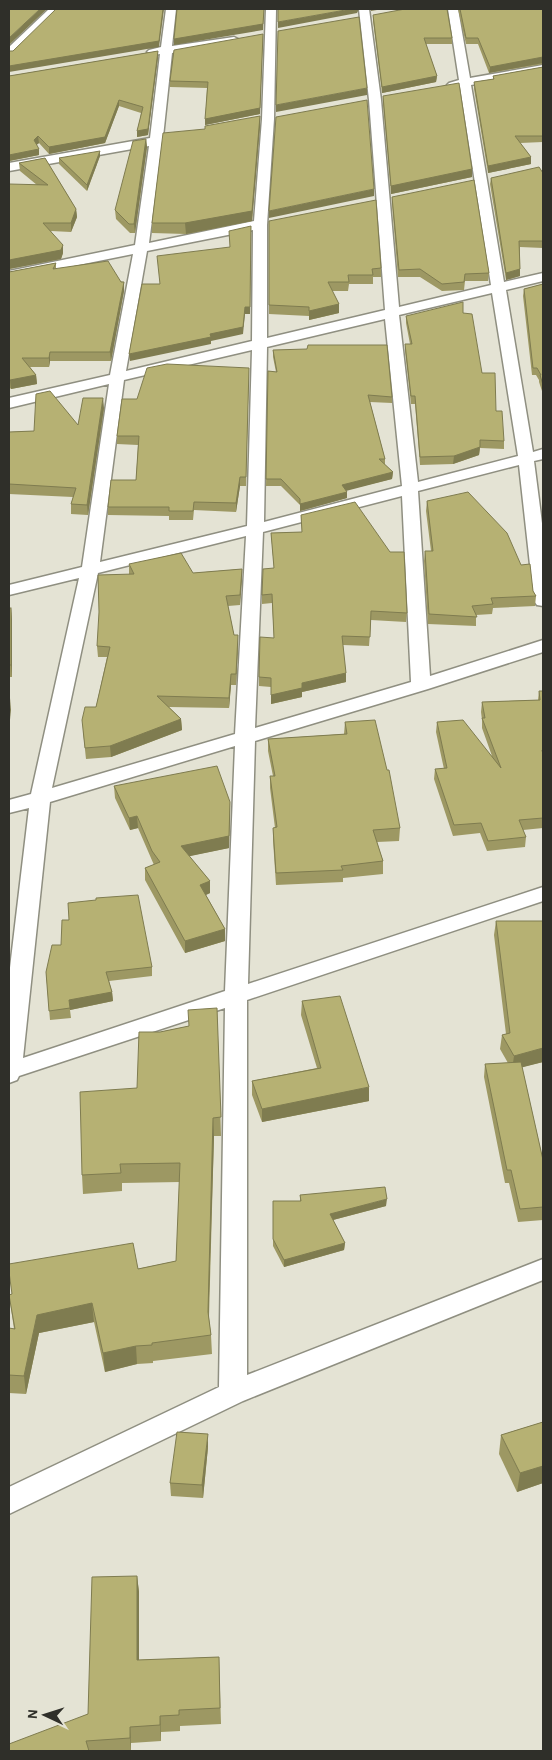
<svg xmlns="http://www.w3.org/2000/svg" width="552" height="1760" viewBox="0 0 552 1760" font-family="'Alegreya Sans',sans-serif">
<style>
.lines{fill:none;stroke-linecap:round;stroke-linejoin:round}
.minor-casing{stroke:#8f8f81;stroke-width:3}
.minor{fill:#fff;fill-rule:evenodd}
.wall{fill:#9d9863}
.shaded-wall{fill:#7f7c50}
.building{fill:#b6b173;stroke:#7f7c50}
</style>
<rect width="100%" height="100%" fill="#e4e3d4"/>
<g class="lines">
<defs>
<g id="minor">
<polygon points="49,9 60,9 13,55 9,56 9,47"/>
<path d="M166,9h10l-4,37 62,-9 6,3 -6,3 -62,10 -9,84 3,3 -4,3 -13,100 105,-22 8,-102 4,-110h10l-2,110 -7,106v113l118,-28 -16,-210 -10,-91h10l12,91 18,207 92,-22 -31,-198 -7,1 -6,-3 2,-2 10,-3 -11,-71h10l12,69 73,-13v6l-72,14 33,197 39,-9v8l-37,9 27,162 10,-3v10l-9,2 9,70v75l-6,-1 -3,-4 -15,-136 -101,26 12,185 113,-36v12l-115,37 -173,52 -7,243 295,-97v14l-296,99v375l296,-116v21l-300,121 -234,113v-27l210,-100 6,-379 -206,68 -2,4 -8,3v-107l20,-168 -20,5v-13l22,-6 48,-216 -70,17v-10l73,-18 27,-183 -100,24v-10l101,-23 23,-121 -124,25v-8l126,-26 14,-99 -140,25v-8l141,-25 10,-84 -7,1 -6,-3 2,-2 12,-3zM253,230l-1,111 -126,30 21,-120zM492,293l26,163 -100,26 -19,-167zM385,319l17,167 -138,36 3,-175zM252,350l-5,176 -147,36 24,-182zM402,496l9,186 -156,46 8,-196zM246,536l-11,198 -183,54 46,-215zM235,746l-10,245 -202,67 27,-256z"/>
</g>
</defs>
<use href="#minor" class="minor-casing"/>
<use href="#minor" class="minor"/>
</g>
<g class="wall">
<polygon points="458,9 543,9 543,64 489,73 478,44 466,44"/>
<polygon points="373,15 452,38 452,44 426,44 437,76 436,82 382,93 373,21"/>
<polygon points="174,50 260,114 205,125 207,88 170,87 170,81"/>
<polygon points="158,51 158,57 148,135 137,137 141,113 119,106 105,143 49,154 39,143 36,145 39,155 9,161 9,76"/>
<polygon points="543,67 543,142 520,143 531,157 531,164 488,173 474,89 474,82 493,79 493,76"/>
<polygon points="383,96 472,169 472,177 391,194 383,104"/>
<polygon points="260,116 260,126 252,221 186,234 152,233 152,223 205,129"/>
<polygon points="146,139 147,147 135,233 130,233 116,219 115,210"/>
<polygon points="100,156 87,191 59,164 59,158"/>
<polygon points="45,158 76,209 77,217 71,232 51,231 63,253 61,259 9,269 37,185 20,171 19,163"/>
<polygon points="543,173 543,248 520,247 520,276 506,280 490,184 491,178"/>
<polygon points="392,197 489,273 488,281 465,281 464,290 442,291 420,277 398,277 392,204"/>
<polygon points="269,221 381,268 381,277 373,277 373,284 349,284 348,291 332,291 339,304 339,313 309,320 309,316 269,314"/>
<polygon points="56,263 56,269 124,282 124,291 111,361 50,361 49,367 30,367 36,375 37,384 11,389 9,387 9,272"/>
<polygon points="543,284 543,394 539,382 539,380 536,375 532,375 523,296 524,289"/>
<polygon points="463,313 482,373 496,411 504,441 504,449 480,448 479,455 453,464 420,465 415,404 411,404 405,351 405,344 410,344 406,323 406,316"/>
<polygon points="273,350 392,397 392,403 370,402 385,459 385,465 393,472 392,479 346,490 347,498 300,511 300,505 281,486 266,486 268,371 276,372 273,357"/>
<polygon points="249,368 246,486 240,486 236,512 194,510 193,520 169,520 169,516 108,515 108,507 136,480 138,445 117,444 117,436 137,399"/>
<polygon points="104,408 88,515 71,514 71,504 73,497 9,494 9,432 34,431 78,425"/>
<polygon points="427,501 533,591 536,596 535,606 493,608 492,614 476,615 476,626 428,624 424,561 425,551 431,551 426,511"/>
<polygon points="301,515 407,613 406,622 371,620 369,646 343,645 346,682 302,692 302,697 271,704 271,687 259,686 259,677 274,638 272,603 262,604 262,595 274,568 271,533 302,532"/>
<polygon points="129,564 193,573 242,569 240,605 228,606 234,635 238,645 236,685 231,685 229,708 169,707 181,719 182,730 111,757 86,759 83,731 96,707 107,657 98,657 97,646 129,574"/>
<polygon points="9,608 11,608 12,620 12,677 9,677"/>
<polygon points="539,691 543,691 543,828 523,830 526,837 525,847 487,851 480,833 453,836 434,779 435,769 444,769 436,732 437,722 492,756 482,728 482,720 481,712 482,702 538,700"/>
<polygon points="345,722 400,828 399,841 377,842 383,861 383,874 343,878 343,882 276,885 273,840 273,828 275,828 270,788 270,776 273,776 268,751 268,739 344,734"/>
<polygon points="114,786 230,802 229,848 189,856 210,881 210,893 206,895 225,929 225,941 185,953 145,880 145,868 154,865 138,828 130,830 115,798"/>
<polygon points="543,910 543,1062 522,1067 543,1160 543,1220 518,1222 509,1183 505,1183 484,1077 485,1064 508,1063 500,1049 502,1035 506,1034 494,935 496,921 542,921"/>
<polygon points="69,920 152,967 152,976 109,981 112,992 113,1001 70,1010 71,1018 50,1020 46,972 61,945"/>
<polygon points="302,1001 369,1101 262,1122 252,1095 252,1081 317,1068 301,1015"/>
<polygon points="217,1008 221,1136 214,1136 209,1318 211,1335 212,1354 153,1361 153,1363 137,1364 105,1372 94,1322 39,1333 26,1394 9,1393 9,1328 14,1329 9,1295 176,1261 180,1182 122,1183 122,1191 83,1194 82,1175 137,1088 160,1032 189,1026"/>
<polygon points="300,1195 386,1206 333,1220 345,1243 344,1250 284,1267 273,1246 273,1201 300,1201"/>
<polygon points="543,1422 543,1483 517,1492 499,1454 501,1435"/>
<polygon points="208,1447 203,1498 171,1496 170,1483"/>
<polygon points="137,1576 139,1592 139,1660 219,1657 221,1724 180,1726 180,1731 161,1732 161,1741 131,1743 131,1751 9,1751 88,1714"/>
</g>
<g class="shaded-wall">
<polygon points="40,9 47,9 9,45 9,38"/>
<polygon points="163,9 164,9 159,47 9,72 9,66"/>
<polygon points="264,9 263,30 174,45 174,39"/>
<polygon points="351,9 359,9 357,13 278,28 278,22"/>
<polygon points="371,9 383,9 371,11"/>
<polygon points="263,34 260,114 205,125 205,119"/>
<polygon points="158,51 158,57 148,135 137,137 137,131"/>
<polygon points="543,57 543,63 489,73 490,67"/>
<polygon points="437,76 436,82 382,93 382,87"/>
<polygon points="367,88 367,95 276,112 276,105"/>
<polygon points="119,100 119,106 105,143 49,154 49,147"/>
<polygon points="260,116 260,126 252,221 186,234 185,223"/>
<polygon points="38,136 39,143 34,147 34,140"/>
<polygon points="146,139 147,147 135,233 134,224"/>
<polygon points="39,149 39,155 9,161 9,155"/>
<polygon points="100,151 100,156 87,191 87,185"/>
<polygon points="531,157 531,164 488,173 488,166"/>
<polygon points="472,169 472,177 391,194 391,186"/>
<polygon points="374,189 374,196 269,218 269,211"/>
<polygon points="76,209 77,217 71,232 71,223"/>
<polygon points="251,226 250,314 245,314 243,334 211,341 211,344 130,361 129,354 210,334"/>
<polygon points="63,245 63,253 61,259 9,269 9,260"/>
<polygon points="520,269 520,276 506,280 506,273"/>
<polygon points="124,282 124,291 111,361 110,352"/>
<polygon points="339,304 339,313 309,320 309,311"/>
<polygon points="50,352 50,361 49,367 49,358"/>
<polygon points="36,375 37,384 11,389 10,380"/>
<polygon points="103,398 104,408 88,515 87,505"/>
<polygon points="480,447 479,455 453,464 454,456"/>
<polygon points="393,472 392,479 342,492 342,485"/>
<polygon points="240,477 240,486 236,512 236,503"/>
<polygon points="347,492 347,498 300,511 300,504"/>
<polygon points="242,569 242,579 240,605 240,595"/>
<polygon points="11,608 12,620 12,677 11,665"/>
<polygon points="238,635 238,645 236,685 236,674"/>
<polygon points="346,673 346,682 302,692 302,697 271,704 271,695 302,683"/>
<polygon points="231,674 231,685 229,708 229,698"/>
<polygon points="10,698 11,710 9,729 9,706"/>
<polygon points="181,719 182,730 111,757 110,746"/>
<polygon points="230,802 229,848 181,858 181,846"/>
<polygon points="137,816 138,828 130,830 129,818"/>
<polygon points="210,881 210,893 201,897 200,885"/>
<polygon points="225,929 225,941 185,953 185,941"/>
<polygon points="112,992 113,1001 70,1010 69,1000"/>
<polygon points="543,1048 543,1062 512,1070 514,1056"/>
<polygon points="369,1087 369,1101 262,1122 262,1109"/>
<polygon points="213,1118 214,1136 208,1330 208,1312"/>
<polygon points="387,1199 386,1206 329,1221 330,1214"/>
<polygon points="345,1243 344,1250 284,1267 284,1260"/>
<polygon points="92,1303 94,1322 39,1333 26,1394 24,1376 37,1315"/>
<polygon points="136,1346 137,1364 105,1372 103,1353"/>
<polygon points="208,1434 208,1447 203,1498 202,1485"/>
<polygon points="543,1466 543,1483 517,1492 520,1473"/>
<polygon points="137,1576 139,1592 139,1676 137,1660"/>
<polygon points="160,1716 161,1732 161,1741 160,1725"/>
<polygon points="130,1727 131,1743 131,1751 130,1738"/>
</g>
<g class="building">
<polygon points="9,9 40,9 9,38"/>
<polygon points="56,9 163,9 159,41 9,66 9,51 13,51"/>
<polygon points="177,9 264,9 263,24 174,39"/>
<polygon points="278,9 351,9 278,22"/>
<polygon points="405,9 447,9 452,38 424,38 437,76 382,87 373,15"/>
<polygon points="460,9 543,9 543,57 490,67 478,38 466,38"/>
<polygon points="359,17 367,88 276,105 278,31"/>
<polygon points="263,34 260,108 205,119 208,82 170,81 174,50"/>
<polygon points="158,51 148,129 137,131 143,107 119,100 105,137 49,147 38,136 34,140 39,149 9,155 9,76"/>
<polygon points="543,67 543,136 515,136 531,157 488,166 474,82 494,79 493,76"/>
<polygon points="459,83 472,169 391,186 383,96"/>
<polygon points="367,100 374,189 269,211 276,117"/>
<polygon points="260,116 252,211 185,223 152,223 163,133 205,129 205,126"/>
<polygon points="146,139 134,224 129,224 115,210 133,141"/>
<polygon points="100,151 87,185 59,158"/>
<polygon points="45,158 76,209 71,223 43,223 63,245 61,250 9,260 9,184 48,185 19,163"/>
<polygon points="539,167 543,173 543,241 519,241 520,269 506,273 491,178"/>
<polygon points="474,180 489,273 465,274 464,282 442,284 420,269 399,270 392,197"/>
<polygon points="376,200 381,268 372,269 373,275 348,275 349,282 328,282 339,304 309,311 309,307 269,305 269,221"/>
<polygon points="251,226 250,307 245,307 243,327 210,334 211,337 129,354 142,284 160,284 157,256 230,247 229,231"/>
<polygon points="108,261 121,282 124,282 110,352 50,352 49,358 22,358 36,375 10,380 9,379 9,272 56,263 53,269"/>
<polygon points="543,284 543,385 540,375 541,375 537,368 533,368 524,289"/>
<polygon points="463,302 463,313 472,314 482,373 495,373 496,411 502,411 504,441 480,440 480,447 454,456 420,457 415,396 411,396 405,344 412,344 406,316"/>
<polygon points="308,345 387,345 392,397 368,395 385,459 379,459 393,472 342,485 347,492 300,504 300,499 281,479 266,479 268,371 277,372 273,350 307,349"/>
<polygon points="167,364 249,368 246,477 240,477 236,503 194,502 193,511 169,511 169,507 108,507 111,480 136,480 139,436 117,436 122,399 137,399 147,368"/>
<polygon points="50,391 78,425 83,398 103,398 87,505 71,504 76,488 9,484 9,432 34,431 36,394"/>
<polygon points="468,492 507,533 521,565 530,564 533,591 536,596 491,598 493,604 472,606 477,617 429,614 425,551 433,551 427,501"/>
<polygon points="355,502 390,552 404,552 407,613 371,611 370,637 342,636 346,673 302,683 302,688 271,695 271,678 259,677 260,637 274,638 272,594 262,595 263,569 274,568 271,533 302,532 301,515"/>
<polygon points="181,553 193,573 242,569 240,595 226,596 234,635 238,635 236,674 231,674 229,698 157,696 181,719 110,746 85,748 82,720 85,707 96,707 110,647 97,646 99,612 98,575 134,574 129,564"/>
<rect x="9" y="608" width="2" height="57"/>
<polygon points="539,691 543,691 543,750 542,750 543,755 543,818 519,820 526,837 488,841 481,823 454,825 435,769 447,768 437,722 463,720 501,768 482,718 485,718 482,702 540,700"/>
<polygon points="375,720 387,770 389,770 400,828 373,830 383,861 341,866 343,870 276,873 273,828 277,827 270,776 275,776 268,739 347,734 345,722"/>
<polygon points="217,766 230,802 229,836 181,846 210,881 200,885 225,929 185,941 145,868 160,862 152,851 137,816 129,818 114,786"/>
<polygon points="138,895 152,967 106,972 112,992 69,1000 70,1008 49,1011 46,972 52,945 61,945 62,920 69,920 68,903 96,900 96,898"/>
<polygon points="496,921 543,921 543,1048 514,1056 502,1035 510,1033"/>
<polygon points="340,996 369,1087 262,1109 252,1081 321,1068 302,1001"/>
<polygon points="217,1008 221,1117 213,1118 208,1312 211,1335 152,1343 152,1345 136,1346 103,1353 92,1303 37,1315 24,1376 9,1375 9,1328 15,1329 9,1295 12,1294 9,1272 9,1264 133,1243 138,1269 176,1261 180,1163 120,1164 121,1173 82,1175 80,1092 137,1088 139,1032 160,1032 189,1026 188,1010"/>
<polygon points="521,1062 543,1160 543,1207 520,1209 511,1170 507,1170 485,1064"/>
<polygon points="385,1187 387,1199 330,1214 345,1243 284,1260 273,1239 273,1201 301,1201 300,1195"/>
<polygon points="543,1422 543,1466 520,1473 501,1435"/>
<polygon points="177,1432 208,1434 202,1485 170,1483"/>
<polygon points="137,1576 137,1660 219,1657 220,1708 179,1710 179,1715 160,1716 160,1725 130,1727 130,1738 86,1741 89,1751 9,1751 9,1744 88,1714 92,1577"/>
</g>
<rect width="552" height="1760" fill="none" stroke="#2f2f29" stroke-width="20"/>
<g transform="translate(45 1715) rotate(274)" stroke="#e4e3d4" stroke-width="4" paint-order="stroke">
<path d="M0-4L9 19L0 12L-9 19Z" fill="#2f2f29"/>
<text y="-8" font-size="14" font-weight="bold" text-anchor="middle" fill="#2f2f29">N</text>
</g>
</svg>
